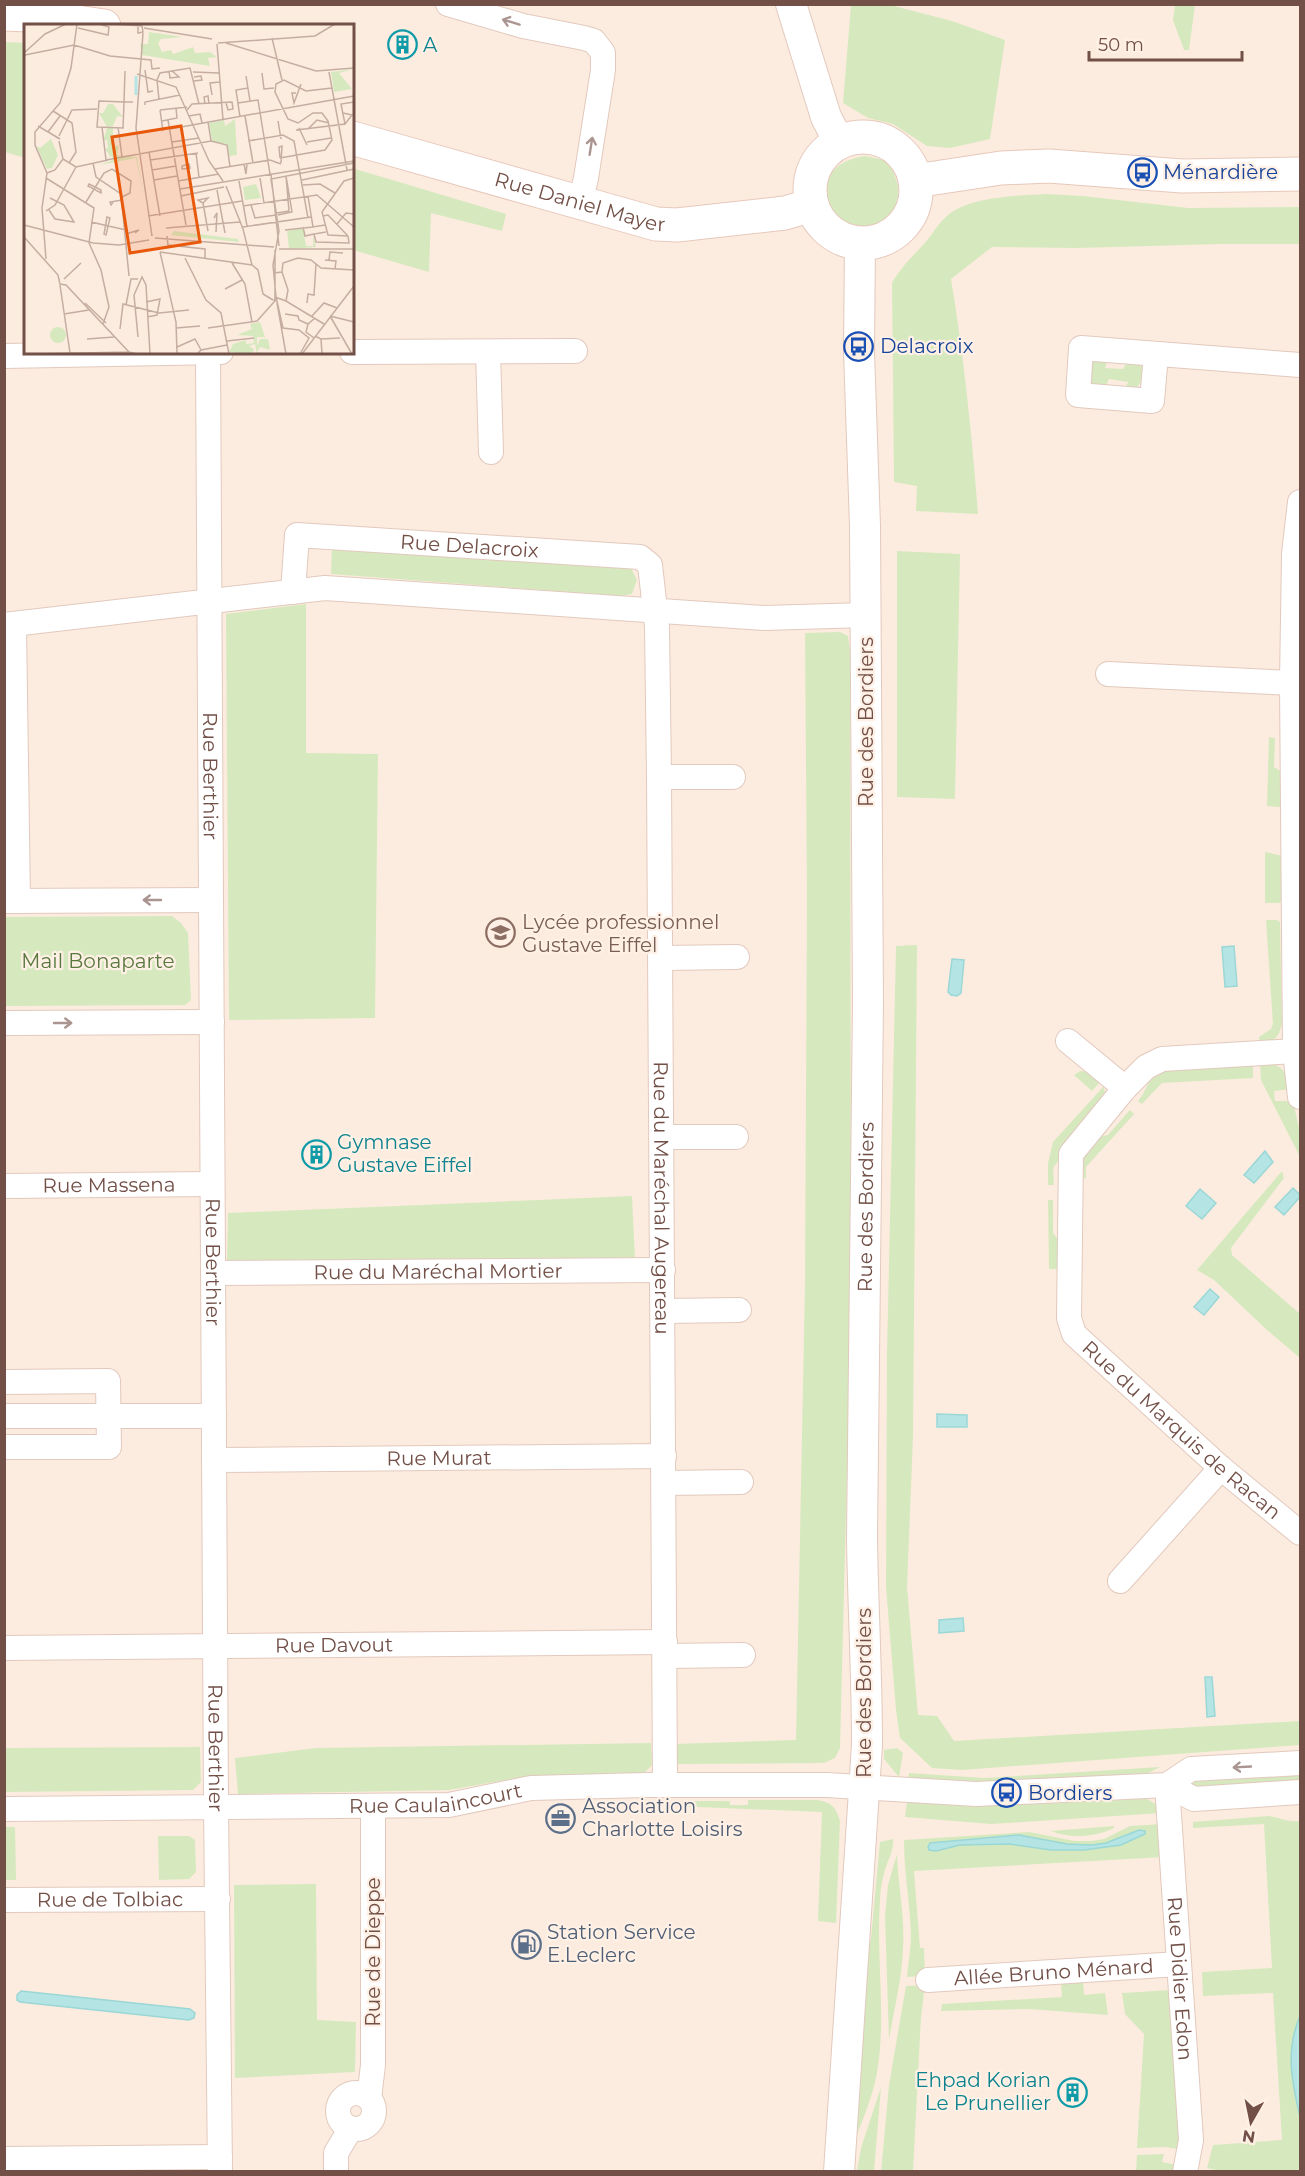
<svg xmlns="http://www.w3.org/2000/svg" width="1305" height="2176" viewBox="0 0 1305 2176" font-family="Montserrat,sans-serif">
<style>
.green{fill:#d6e9be}
.water{fill:#b4e5e4;stroke:#9ad7d6;stroke-width:1.5}
.lines{fill:none;stroke-linecap:round;stroke-linejoin:round}
.minor-casing{stroke:#e2c9be;stroke-width:26}
.tertiary-casing{stroke:#e2c9be;stroke-width:32}
.secondary-casing{stroke:#e7c8bb;stroke-width:35}
.minor{stroke:#fff;stroke-width:24}
.tertiary{stroke:#fff;stroke-width:30}
.secondary{stroke:#fff;stroke-width:33}
.oneway{stroke:#aa9591}
.labels{text-anchor:middle;dominant-baseline:central;stroke-width:4.5;stroke-linejoin:round;paint-order:stroke}
.culture-label{font-size:20px;fill:#0d838f;stroke:#fff0e5;text-anchor:start}
.transit-label{font-size:20px;fill:#164399;stroke:#fff0e5;text-anchor:start}
.street-label{font-size:20px;fill:#724f47;stroke:#fff0e5}
.education-label{font-size:20px;fill:#785e54;stroke:#fff0e5;text-anchor:start}
.park-label{font-size:20px;fill:#59783f;stroke:#fff0e5}
.service-label{font-size:20px;fill:#4e5e75;stroke:#fff0e5;text-anchor:start}
.inset-river{fill:none;stroke:#b4e5e4;stroke-width:3}
.inset-road{fill:none;stroke:#c5ada2;stroke-width:1.5}
.view{fill:#e8590c;fill-opacity:0.15;stroke:#e8590c;stroke-width:3}
.inset-edge{fill:none;stroke:#724f47;stroke-width:3}
</style>
<rect width="100%" height="100%" fill="#fcecdf"/>
<g class="green">
<polygon points="851,5 890,5 952,21 1005,40 990,139 950,148 927,146 893,124 868,118 843,103"/>
<polygon points="1175,5 1195,5 1189,50 1184,50 1173,20"/>
<polygon points="5,42 25,43 25,158 5,152"/>
<path d="M865,156c5,1 13,2 18,4 7,5 11,12 13,19 15,43 -38,67 -64,32 -2,-4 -3,-9 -4,-13 -7,-26 15,-39 37,-42z"/>
<polygon points="352,168 506,214 502,231 431,213 429,272 353,250"/>
<path d="M1046,194l37,2 105,12 112,-1v37h-79l-144,4 -85,-1 -41,32c13,78 21,156 27,235l-62,-3 1,-25 -23,-4 -2,-199c9,-16 20,-26 32,-39 8,-9 15,-22 24,-29 23,-19 69,-19 98,-21z"/>
<path d="M1110,353l-5,15 18,1 8,-14 14,5c-3,20 0,26 -22,34l5,-12 -19,-3 -6,13 -7,-1 -7,-9c2,-21 -1,-23 21,-29z"/>
<polygon points="332,546 631,568 637,580 632,594 621,596 331,574"/>
<polygon points="897,551 960,554 955,799 897,797"/>
<polygon points="306,604 306,753 378,754 375,1018 229,1020 226,614"/>
<polygon points="840,632 848,636 850,651 851,1317 840,1748 835,1758 824,1763 677,1764 674,1744 796,1740 805,1283 807,899 805,633"/>
<polygon points="1269,737 1275,738 1274,767 1285,774 1284,804 1280,807 1267,806"/>
<polygon points="1265,852 1283,856 1283,900 1280,903 1265,903"/>
<polygon points="172,916 181,923 188,933 191,1000 185,1005 5,1006 5,917"/>
<path d="M1266,920h11l3,2 2,101c-3,15 -7,18 -22,21l-1,-7 12,-8 2,-5z"/>
<polygon points="917,945 913,1437 907,1587 918,1715 937,1716 954,1741 1300,1721 1300,1745 962,1770 932,1768 900,1738 896,1710 886,1587 887,1355 896,946"/>
<path d="M1253,1062v16l-91,5 -20,21 -4,-3c10,-12 9,-21 20,-31z"/>
<path d="M1260,1062c21,2 26,7 31,27l-17,2 1,10h18l7,32v24l-39,-77z"/>
<polygon points="1080,1071 1089,1072 1100,1082 1092,1091 1074,1075"/>
<polygon points="1104,1086 1105,1094 1053,1168 1054,1185 1048,1185 1048,1163 1053,1142"/>
<polygon points="1130,1110 1134,1114 1086,1167 1086,1178 1077,1178 1077,1161 1097,1137 1108,1135"/>
<polygon points="1282,1171 1284,1178 1231,1248 1232,1255 1300,1314 1300,1358 1266,1329 1214,1280 1197,1270"/>
<polygon points="632,1196 635,1259 227,1262 228,1213"/>
<polygon points="1048,1200 1053,1200 1053,1233 1060,1242 1059,1267 1057,1269 1049,1269"/>
<polygon points="651,1743 652,1765 644,1773 528,1776 449,1790 238,1794 235,1758 316,1748"/>
<polygon points="200,1747 201,1782 193,1790 5,1792 5,1748"/>
<polygon points="897,1748 903,1753 899,1777 884,1759 884,1750"/>
<polygon points="1160,1767 1141,1777 984,1785 908,1780 909,1773 984,1778"/>
<polygon points="1300,1769 1300,1787 1190,1788 1190,1781"/>
<polygon points="1144,1797 1157,1805 1161,1813 991,1824 905,1817 907,1802 914,1801"/>
<path d="M748,1800h69c14,2 19,7 23,21l-4,102 -18,-2 4,-109 -149,-6 10,-5h47v4h18z"/>
<path d="M1269,1816c13,2 19,6 31,5v350l-76,1 -17,-4 6,-23 69,-5 -9,-147 -70,3 -1,-24 70,-4 -8,-144 -71,4v-6z"/>
<path d="M1162,1824l2,33 -250,14 6,77h4l1,28 -18,1c1,-14 4,-28 4,-42 -1,-32 -7,-63 -7,-95l125,-8 46,9h17l12,-2 26,-13z"/>
<path d="M1114,1826v2c-18,9 -44,11 -63,3z"/>
<polygon points="4,1827 15,1827 16,1880 5,1880"/>
<polygon points="158,1836 189,1836 195,1840 196,1872 189,1879 159,1880"/>
<path d="M893,1839c1,11 -5,21 -8,31 -3,10 -5,21 -5,31 -4,55 6,111 -2,165 -3,25 -14,50 -23,74l4,-134 12,-68 9,-96z"/>
<path d="M897,1854c1,32 8,62 6,94 -1,31 -9,61 -14,92l-4,-124 3,-31z"/>
<polygon points="316,1884 317,2020 356,2022 355,2072 235,2078 234,1885"/>
<polygon points="1083,1979 1084,1995 1105,1993 1108,2015 1030,2009 941,2011 942,2004 1062,1997 1061,1981"/>
<polygon points="925,1985 921,2017 913,2171 881,2172 889,2085 906,1986"/>
<polygon points="1172,1990 1181,2138 1179,2149 1164,2147 1137,2148 1144,2034 1125,2014 1122,1993"/>
<polygon points="881,2087 874,2171 857,2171 861,2148"/>
<polygon points="1164,2154 1162,2162 1177,2165 1175,2171 1136,2172 1137,2155"/>
</g>
<g class="water">
<polygon points="1234,946 1237,986 1225,987 1222,947"/>
<polygon points="952,959 964,960 961,993 957,996 951,995 948,992"/>
<polygon points="1265,1151 1273,1162 1254,1183 1244,1175"/>
<polygon points="1293,1188 1300,1195 1300,1197 1284,1215 1275,1207"/>
<polygon points="1200,1189 1216,1203 1202,1219 1186,1206"/>
<polygon points="1210,1289 1219,1297 1204,1315 1194,1307"/>
<polygon points="937,1414 967,1415 967,1427 937,1427"/>
<polygon points="963,1618 964,1631 939,1633 939,1620"/>
<polygon points="1205,1677 1212,1677 1215,1716 1207,1717"/>
<polygon points="1139,1830 1145,1831 1145,1834 1121,1845 1084,1850 1051,1850 1009,1844 960,1845 936,1851 929,1850 928,1847 930,1843 1019,1835 1067,1844 1092,1845 1106,1843"/>
<polygon points="21,1991 190,2009 195,2013 194,2018 189,2020 20,2002 17,2000 17,1995"/>
<path d="M1300,2016v101c-8,-35 -15,-66 0,-101z"/>
</g>
<g class="lines">
<defs>
<g id="minor">
<polyline points="448,4 523,26 584,38 594,41 603,53 603,70 586,178 580,204"/>
<polyline points="352,352 575,351"/>
<polyline points="488,352 491,452"/>
<path id="s1" d="M208,353l8,1454 4,365"/>
<polyline points="1156,354 1152,401 1078,395 1081,348 1300,365"/>
<polyline points="4,356 221,352"/>
<polyline points="1300,502 1294,554 1292,683 1295,1051 1300,1097"/>
<path id="s2" d="M293,592l4,-57 343,22 10,8 7,62 2,150 6,1008"/>
<polyline points="4,625 325,588 764,618 866,615"/>
<polyline points="14,625 18,901"/>
<polyline points="1108,674 1292,683"/>
<polyline points="659,777 733,777"/>
<polyline points="4,901 211,900"/>
<polyline points="661,958 737,957"/>
<polyline points="4,1023 212,1022"/>
<polyline points="1068,1041 1125,1088"/>
<path id="s3" d="M1295,1051l-133,8 -16,8 -21,21 -54,66 -2,164 5,16 147,134 79,65"/>
<polyline points="662,1137 736,1137"/>
<path id="s4" d="M4,1186l208,-2"/>
<path id="s5" d="M213,1273l450,-3"/>
<polyline points="663,1311 739,1310"/>
<polyline points="4,1382 108,1381 109,1447 4,1447"/>
<polyline points="4,1416 214,1416"/>
<path id="s6" d="M214,1460l450,-4"/>
<polyline points="664,1483 741,1482"/>
<polyline points="1120,1581 1221,1468"/>
<path id="s7" d="M4,1648l661,-6"/>
<polyline points="665,1656 743,1655"/>
<path id="s8" d="M1167,1785l24,355 -6,32"/>
<polyline points="1167,1785 1194,1799 1300,1792"/>
<path id="s9" d="M4,1809l445,-4 82,-17 115,-3h181l149,9 191,-9 24,-16 109,-6"/>
<path id="s10" d="M4,1900l214,-1"/>
<path id="s11" d="M928,1980l251,-16"/>
<circle cx="356" cy="2111" r="18"/>
<polyline points="369,2098 373,2065 373,1806"/>
<polyline points="4,2159 220,2157"/>
<polyline points="336,2172 336,2153 351,2128"/>
</g>
<g id="tertiary">
<polyline points="791,4 826,117 839,142"/>
<path id="s12" d="M839,2172l28,-427c0,-70 -4,-138 -5,-207l6,-536 -3,-476 -6,-174 1,-109"/>
</g>
<g id="secondary">
<polyline points="4,14 29,15 104,26"/>
<circle cx="863" cy="190" r="53"/>
<path id="s13" d="M352,138l304,86 21,1 108,-12 27,-8"/>
<polyline points="915,181 1001,168 1049,166 1182,176 1300,174"/>
</g>
</defs>
<use href="#minor" class="minor-casing"/>
<use href="#tertiary" class="tertiary-casing"/>
<use href="#secondary" class="secondary-casing"/>
<use href="#minor" class="minor"/>
<use href="#tertiary" class="tertiary"/>
<use href="#secondary" class="secondary"/>
</g>
<defs><path id="oneway-shaft" d="M-6 0H5M1.5-3L5.5 0L1.5 3" fill="none" stroke-width="1.6" stroke-linecap="round" stroke-linejoin="round" transform="scale(1.5)"/></defs>
<g class="oneway">
<use href="#oneway-shaft" transform="translate(511 22) rotate(-163)"/>
<use href="#oneway-shaft" transform="translate(591 146) rotate(-81)"/>
<use href="#oneway-shaft" transform="translate(152 900) rotate(180)"/>
<use href="#oneway-shaft" transform="translate(63 1023)"/>
<use href="#oneway-shaft" transform="translate(1242 1767) rotate(177)"/>
</g>
<defs>
<symbol id="building-ring" viewBox="-11 -11 22 22"><circle r="9.5" fill="#fff0e5" stroke="#0f9aa8" stroke-width="1.5"/><path d="M-4-6H4V6H1V3H-1V6H-4ZM-2.5-4.3h1.7v1.8h-1.7ZM.8-4.3h1.7v1.8H.8ZM-2.5-1h1.7V.8h-1.7ZM.8-1h1.7V.8H.8Z" fill="#0f9aa8"/></symbol>
<symbol id="bus-ring" viewBox="-11 -11 22 22"><circle r="9.5" fill="#fff0e5" stroke="#1a4fb4" stroke-width="1.5"/><path d="M-5-6H5V4H4V6H2V4H-2V6H-4V4H-5ZM-3.5-4V0h7V-4ZM-3.5 1.2v1.5H-2V1.2ZM2 1.2v1.5H3.5V1.2Z" fill="#1a4fb4"/></symbol>
<symbol id="school-ring" viewBox="-11 -11 22 22"><circle r="9.5" fill="#fff0e5" stroke="#8d6e63" stroke-width="1.5"/><path d="M0-5L7-2L0 1L-7-2ZM-4 1L0 2.5L4 1V4Q0 6-4 4Z" fill="#8d6e63"/></symbol>
<symbol id="office-ring" viewBox="-11 -11 22 22"><circle r="9.5" fill="#fff0e5" stroke="#5c6f8a" stroke-width="1.5"/><path d="M-6-3h4V-5.5h4V-3h4V5H-6ZM-1-4.5V-3h2v-1.5ZM-6 0V1H6V0Z" fill="#5c6f8a"/></symbol>
<symbol id="fuel-ring" viewBox="-11 -11 22 22"><circle r="9.5" fill="#fff0e5" stroke="#5c6f8a" stroke-width="1.5"/><path d="M-5.5-6h7V0h2V4h1.3V-2.5L3-4.5l.8-.8L6-3V5H2.5V1h-1V6h-7ZM-4.2-4.7v3.2H.2V-4.7Z" fill="#5c6f8a"/></symbol>
</defs>
<g fill-rule="evenodd">
<use href="#building-ring" x="386" y="28" width="33" height="33"/>
<use href="#bus-ring" x="1126" y="156" width="33" height="33"/>
<use href="#bus-ring" x="842" y="330" width="33" height="33"/>
<use href="#school-ring" x="484" y="916" width="33" height="33"/>
<use href="#building-ring" x="300" y="1138" width="33" height="33"/>
<use href="#bus-ring" x="990" y="1776" width="33" height="33"/>
<use href="#office-ring" x="544" y="1802" width="33" height="33"/>
<use href="#fuel-ring" x="510" y="1928" width="33" height="33"/>
<use href="#building-ring" x="1056" y="2076" width="33" height="33"/>
</g>
<g class="labels">
<g class="culture-label">
<text x="423" y="45">A</text>
<text x="337" y="1142">Gymnase<tspan x="337" dy="23">Gustave Eiffel</tspan></text>
<text x="1051" y="2080" text-anchor="end">Ehpad Korian<tspan x="1051" dy="23">Le Prunellier</tspan></text>
</g>
<g class="transit-label">
<text x="1163" y="172">Ménardière</text>
<text x="880" y="346">Delacroix</text>
<text x="1028" y="1793">Bordiers</text>
</g>
<g class="street-label">
<text stroke="none"><textPath href="#s13" startOffset="237">Rue Daniel Mayer</textPath></text>
<text stroke="none"><textPath href="#s2" startOffset="230">Rue Delacroix</textPath></text>
<text transform="translate(866 722) rotate(-90)">Rue des Bordiers</text>
<text stroke="none"><textPath href="#s1" startOffset="423">Rue Berthier</textPath></text>
<text stroke="none"><textPath href="#s4" startOffset="105">Rue Massena</textPath></text>
<text stroke="none"><textPath href="#s2" startOffset="1047">Rue du Maréchal Augereau</textPath></text>
<text stroke="none"><textPath href="#s12" startOffset="966">Rue des Bordiers</textPath></text>
<text stroke="none"><textPath href="#s1" startOffset="909">Rue Berthier</textPath></text>
<text stroke="none"><textPath href="#s5" startOffset="225">Rue du Maréchal Mortier</textPath></text>
<text stroke="none"><textPath href="#s3" startOffset="591">Rue du Marquis de Racan</textPath></text>
<text stroke="none"><textPath href="#s6" startOffset="225">Rue Murat</textPath></text>
<text stroke="none"><textPath href="#s7" startOffset="330">Rue Davout</textPath></text>
<text transform="translate(864 1693) rotate(-90)">Rue des Bordiers</text>
<text stroke="none"><textPath href="#s1" startOffset="1395">Rue Berthier</textPath></text>
<text stroke="none"><textPath href="#s9" startOffset="432">Rue Caulaincourt</textPath></text>
<text stroke="none"><textPath href="#s10" startOffset="106">Rue de Tolbiac</textPath></text>
<text transform="translate(373 1952) rotate(-90)">Rue de Dieppe</text>
<text stroke="none"><textPath href="#s11" startOffset="126">Allée Bruno Ménard</textPath></text>
<text stroke="none"><textPath href="#s8" startOffset="194">Rue Didier Edon</textPath></text>
</g>
<g class="education-label">
<text x="522" y="922">Lycée professionnel<tspan x="522" dy="23">Gustave Eiffel</tspan></text>
</g>
<g class="park-label">
<text x="98" y="961">Mail Bonaparte</text>
</g>
<g class="service-label">
<text x="582" y="1806">Association<tspan x="582" dy="23">Charlotte Loisirs</tspan></text>
<text x="547" y="1932">Station Service<tspan x="547" dy="23">E.Leclerc</tspan></text>
</g>
</g>
<g transform="translate(24 24)">
<rect width="330" height="330" fill="#fcecdf"/>
<path d="M125,8l34,5 -22,2 -3,4 4,9 9,-2 2,4 20,-7 2,6 15,-1 7,5 -9,1 2,8 -68,-11 -2,-11h8zM330,45l-15,4 13,16 -18,3 -3,-20zM84,80h5l10,13 -6,-1 -4,10 -6,1 -8,-14h4zM211,95l2,36 -8,1 -2,-12 -15,-2 -3,-19 15,-3 1,6zM83,104h6v8h4l-4,3 2,7h4l-2,9 20,2 7,42 -8,-41 -36,7 13,-5 -1,-4 -5,2 3,-2 -5,-7 3,-1 -1,-8 -4,1zM27,115l7,16 -6,13 -5,1 -11,-23 4,2zM232,160l5,14 -16,2 -2,-13zM279,204l3,18h7v-11l3,12 -27,2 -2,-18zM150,207l64,8 1,3 -68,-7zM236,298l5,15h-8v9l3,-7h8l2,11 -10,-3 -3,5 11,2h-11l-2,-10 -6,2 5,3 -2,5 -23,-2 4,-8 13,-4v4l8,-1 -1,-7 -16,-1 15,-6 -2,-5zM26 311a8 8 0 1 1 16 0a8 8 0 1 1-16 0Z" fill="#d6e9be"/>
<path class="inset-river" d="M112,52v19"/>
<path class="inset-road" d="M89,0l29,2 1,6 -5,1v-6M54,4l30,7 1,-8 -10,-3M120,4l68,11M119,9l-7,95 16,108M248,14l10,42M194,19l97,-7 20,-12M202,19l90,28 38,-3M193,20l6,76M0,29l21,-19 21,-10M1,31l49,-10 36,11 41,4 1,9 8,-1M121,46l3,22 5,-1M101,47l-1,31h9M145,47l1,7 9,-1 -7,-6M169,48l26,1M305,48l18,98M238,49l2,16 10,-1M113,50l39,13 33,74 14,20M222,52l4,25M170,53l7,-1 1,4 -8,1M133,56l3,-7 30,-5 9,36M133,56l2,20M272,69h-4l2,10 7,-19M188,71l-2,-12 10,-1M75,77l25,1 -1,26 -26,-1zM214,79l20,-3 12,74M181,80l-1,-7 4,-1 1,8M121,81v-3l35,-7M136,86l27,-3M136,86l3,21M163,86l5,-6 40,-2 1,7 -5,1 -2,-7M29,87l19,12 4,29 -7,11M319,89l9,2 -7,9M165,92l11,-2 2,9M221,92l8,47M216,93l-4,-27 12,-2M144,96l18,105M138,97l15,-3 -1,-10M254,97l3,18M184,98l3,19M14,102l22,13 -4,-2M78,103l4,33M94,103l4,30M275,104l8,17M146,105l184,-33M284,105l9,-9 12,3M272,106l49,-6 -4,-20 13,-2M24,108l12,-16M35,112l13,-26 25,-1M224,117l35,-6 11,6 14,77M148,118l27,-4M283,118l24,-4M125,128l11,64M172,129l3,24M256,134l45,-8 7,-10 -4,-19 -6,-8h-9l-15,10 -10,-4 -13,-27 1,-8 8,-4 22,11 26,-3M256,134l-1,-11 3,-1 -1,17M39,135l13,8 32,-7M82,136l105,-19 16,4 3,22M126,136l48,-7M69,139l3,14 25,17 8,82M165,140l1,4 -8,1v-3zM220,140l2,10 1,-10M191,145l55,-9 11,4M128,146l24,-4M23,149l8,-3 8,-11 -4,-18M247,150l8,72M22,154l48,30 -5,35 12,27 8,37 -6,17M236,154l4,25M130,156l23,-4M278,156l52,-11M154,157l41,-7M215,157l8,45M65,160l12,6v3l-13,-7zM279,161l17,-1 15,9M202,162l17,43 9,36M156,165l174,-28M193,166l8,43M157,172l43,-9M284,172l5,31 12,-2M90,177l-3,4 -1,-3 12,-2M62,178l18,-29 8,-4 19,12 -1,12 -8,4M179,179l5,-5 -10,2 5,3 5,28M227,181l4,13 21,-3M219,182l74,-11 37,32M25,186l6,9 19,3 -10,-17 -14,-7M22,187l9,-6 21,-38M253,189l12,-2 -3,-35 6,36 -14,3M124,192l94,-15M299,192l5,-1 20,21M83,193l3,1 -4,17 -2,-1zM190,194l3,-5 -1,19M67,198l35,8M313,200l9,-11 8,1M0,201l69,18 26,2 30,-5M219,203l68,-10M279,203l2,9 9,-2M142,204l74,-6M261,206l28,-3M302,208l-12,2 2,8 33,1 -1,-7M102,210l13,-4 -4,3M143,212l1,9 37,4v10M324,212l-20,-1 -6,-23 22,-31 10,-3M0,213l34,38 2,9 6,1 63,67 8,2M131,214l119,9M255,225h75M136,228l92,13 6,5 5,24 10,6M136,228l16,70 1,32M161,234l21,42 15,13 8,41M22,235l-4,-51 5,-35 -12,-28v-13l25,-29 11,-35 6,-44M301,236l11,1 -1,8M305,236l1,-8 13,1M208,239l13,21 7,38M258,248l6,18 -2,11M250,249l8,-1 1,-9 15,-5 13,2 10,8 33,2M40,255l17,-16M36,261l10,68M201,265l17,-9M251,274v-48M254,274l-4,4 1,-5 11,4 38,23M122,278l14,-3 -3,16 -10,2M61,279l21,20M253,279l9,51M283,279l1,-9 6,1 2,-31M102,281l5,-26h7M40,290l25,-4M261,290l13,2 1,4 9,4 7,-6M288,292l12,-13 13,5M306,292l22,38M306,292l24,6M284,300l-2,8 8,6M152,304l24,-2M184,304l49,-7 17,-19M96,305l3,-25 36,9 30,-3M291,312l6,3 1,15M114,313l-4,-42 8,-18 4,8 4,69M63,315l27,-2M297,315l19,-1M203,317l27,-3M153,323l18,-8 6,11 -4,4M177,326l26,-5M7,330l98,-2M276,330l9,-16 -10,-8 -16,-2 -7,-31 -3,-32 6,-34 -8,-52 83,-16M278,330l52,-68"/>
<path class="view" d="M157,102l19,116 -70,11 -18,-116z"/>
<rect width="330" height="330" class="inset-edge"/>
</g>
<rect width="1305" height="2176" fill="none" stroke="#724f47" stroke-width="12"/>
<g transform="translate(1251 2122) rotate(189)" stroke="#fff0e5" stroke-width="4.5" paint-order="stroke">
<path d="M0-4.5L10 22L0 15L-10 22Z" fill="#724f47"/>
<text y="-9" font-size="16" font-weight="bold" text-anchor="middle" fill="#724f47">N</text>
</g>
<path d="M1089 51v9h153v-9" fill="none" stroke="#724f47" stroke-width="3"/>
<text x="1098" y="51" font-size="18" fill="#724f47" stroke="#fff0e5" stroke-width="4.5" paint-order="stroke">50 m</text>
</svg>
